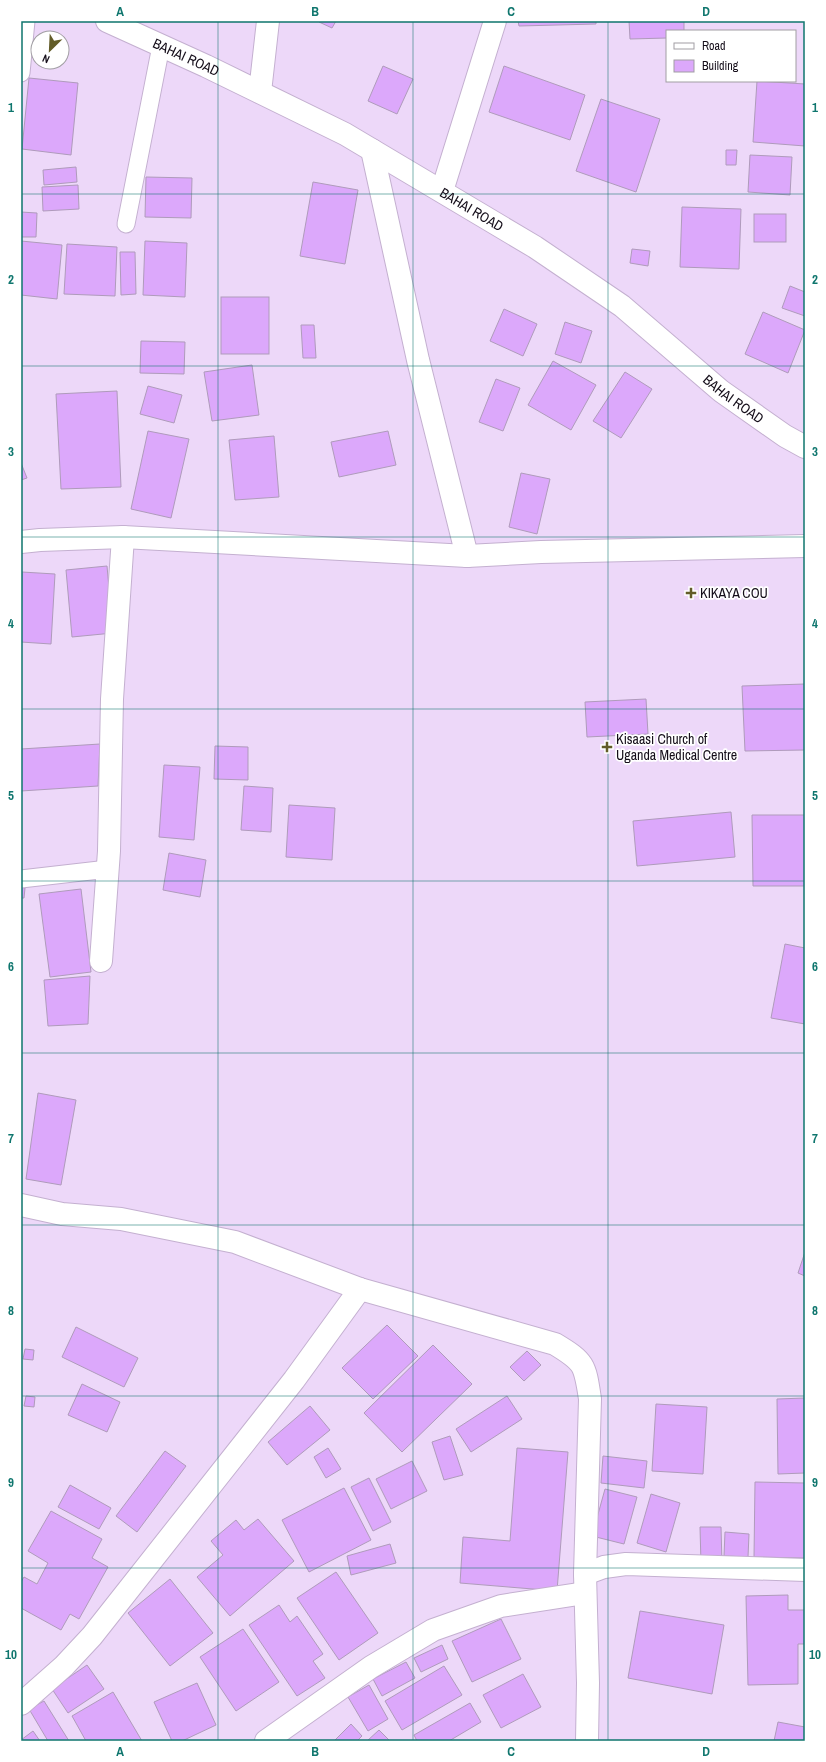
<svg xmlns="http://www.w3.org/2000/svg" width="826" height="1762" viewBox="0 0 826 1762" font-family="'Archivo Narrow',sans-serif">
<style>
.building{fill:#dca8fb;stroke:#af9bbb}
.lines{fill:none;stroke-linecap:round;stroke-linejoin:round}
.service-casing{stroke:#c4b0d0;stroke-width:19}
.minor-casing{stroke:#c4b0d0;stroke-width:24}
.tertiary-casing{stroke:#c4b0d0;stroke-width:24}
.service{stroke:#fff;stroke-width:17}
.minor{stroke:#fff;stroke-width:22}
.tertiary{stroke:#fff;stroke-width:22}
.grid{fill:none;stroke:#0f766e;stroke-width:1;stroke-opacity:0.55}
.poi-dot{fill:#625c28;stroke:#fff;stroke-width:1.5}
.labels{text-anchor:middle;dominant-baseline:central;stroke-width:3.5;stroke-linejoin:round;paint-order:stroke}
.street-label{font-size:14px;fill:#140d19;stroke:#fff}
.poi-label{font-size:14px;fill:#140d19;stroke:#fff;text-anchor:start}
.neatline{fill:none;stroke:#0f766e;stroke-width:1.5}
.grid-label{font-size:13px;text-anchor:middle;font-weight:bold;fill:#0f766e}
</style>
<rect width="100%" height="100%" fill="#edd8f9"/>
<g class="building">
<polygon points="320,21 336,21 332,28 319,22"/>
<polygon points="518,21 596,21 596,24 519,26"/>
<polygon points="629,21 684,21 684,31 667,31 667,38 630,39"/>
<polygon points="383,66 413,79 397,114 368,101"/>
<polygon points="504,66 585,95 570,140 489,112"/>
<polygon points="29,78 78,83 71,155 22,149"/>
<polygon points="757,81 805,84 805,146 753,142"/>
<polygon points="601,99 660,119 636,192 576,171"/>
<polygon points="726,150 737,150 736,165 726,165"/>
<polygon points="750,155 792,157 790,195 748,192"/>
<polygon points="76,167 77,182 44,185 43,170"/>
<polygon points="146,177 192,178 191,218 145,217"/>
<polygon points="313,182 358,190 345,264 300,256"/>
<polygon points="78,185 79,209 43,211 42,187"/>
<polygon points="682,207 741,209 739,269 680,267"/>
<polygon points="21,212 37,213 36,237 21,237"/>
<rect x="754" y="214" width="32" height="28"/>
<polygon points="21,241 62,245 57,299 21,295"/>
<polygon points="145,241 187,243 185,297 143,295"/>
<polygon points="67,244 117,247 115,296 64,294"/>
<polygon points="632,249 650,251 648,266 630,263"/>
<polygon points="120,252 135,252 136,294 121,295"/>
<polygon points="790,286 805,292 805,316 782,308"/>
<rect x="221" y="297" width="48" height="57"/>
<polygon points="504,309 537,324 523,356 490,341"/>
<polygon points="763,312 805,330 788,373 745,354"/>
<polygon points="565,322 592,331 581,363 555,354"/>
<polygon points="301,325 314,325 316,358 303,358"/>
<polygon points="141,341 185,342 184,374 140,373"/>
<polygon points="553,361 596,385 571,430 528,405"/>
<polygon points="252,365 259,415 212,421 204,372"/>
<polygon points="625,372 652,389 621,438 593,421"/>
<polygon points="496,379 520,388 503,431 479,422"/>
<polygon points="148,386 182,395 174,423 140,414"/>
<polygon points="117,391 121,487 61,489 56,394"/>
<polygon points="148,431 189,439 171,518 131,509"/>
<polygon points="388,431 396,465 339,477 331,442"/>
<polygon points="274,436 279,497 235,500 229,440"/>
<polygon points="21,463 27,478 21,480"/>
<polygon points="521,473 550,479 537,534 509,527"/>
<polygon points="107,566 113,633 72,637 66,570"/>
<polygon points="22,572 55,574 51,644 21,642"/>
<polygon points="805,684 805,750 745,751 742,686"/>
<polygon points="646,699 648,734 587,737 585,702"/>
<polygon points="100,744 98,786 21,791 21,749"/>
<polygon points="215,746 248,747 248,780 214,779"/>
<polygon points="164,765 200,767 194,840 159,837"/>
<polygon points="244,786 273,788 271,832 241,830"/>
<polygon points="289,805 335,808 332,860 286,857"/>
<polygon points="731,812 735,857 637,866 633,821"/>
<polygon points="752,815 805,815 805,886 753,886"/>
<polygon points="169,853 206,860 200,897 163,890"/>
<polygon points="21,887 25,888 24,898 21,898"/>
<polygon points="81,889 91,972 50,977 39,894"/>
<polygon points="785,944 805,948 805,1024 771,1018"/>
<polygon points="90,976 88,1024 48,1026 44,980"/>
<polygon points="38,1093 76,1100 61,1185 26,1179"/>
<polygon points="805,1252 805,1276 798,1273"/>
<polygon points="387,1325 418,1356 373,1399 342,1368"/>
<polygon points="76,1327 138,1358 124,1387 62,1357"/>
<polygon points="433,1345 472,1384 402,1452 364,1413"/>
<polygon points="25,1349 34,1350 33,1360 23,1359"/>
<polygon points="527,1351 541,1365 524,1381 510,1367"/>
<polygon points="82,1384 120,1402 107,1432 68,1415"/>
<polygon points="26,1396 35,1397 34,1407 24,1406"/>
<polygon points="507,1396 522,1419 471,1452 456,1429"/>
<polygon points="805,1398 805,1473 778,1474 777,1399"/>
<polygon points="656,1404 707,1407 703,1474 652,1471"/>
<polygon points="310,1406 330,1430 287,1465 268,1442"/>
<polygon points="450,1436 463,1475 444,1480 432,1442"/>
<polygon points="328,1448 341,1469 326,1478 314,1457"/>
<polygon points="517,1448 568,1452 557,1591 460,1583 463,1537 510,1541"/>
<polygon points="165,1451 186,1466 137,1532 116,1516"/>
<polygon points="603,1456 647,1461 644,1488 601,1483"/>
<polygon points="412,1461 427,1491 391,1509 376,1479"/>
<polygon points="369,1478 391,1522 373,1531 351,1487"/>
<polygon points="755,1482 805,1483 805,1558 754,1557"/>
<polygon points="70,1485 111,1508 99,1529 58,1507"/>
<polygon points="344,1488 371,1540 309,1572 282,1520"/>
<polygon points="605,1489 637,1497 624,1544 592,1536"/>
<polygon points="651,1494 680,1503 666,1552 637,1543"/>
<polygon points="51,1511 102,1539 92,1558 108,1567 79,1619 70,1614 61,1630 21,1608 21,1582 24,1577 37,1584 48,1563 28,1551"/>
<polygon points="258,1519 294,1561 230,1616 197,1577 223,1555 211,1541 236,1520 244,1530"/>
<polygon points="700,1527 721,1527 722,1564 701,1564"/>
<polygon points="725,1532 749,1534 748,1557 724,1556"/>
<polygon points="390,1544 396,1563 351,1575 347,1556"/>
<polygon points="336,1572 378,1633 339,1660 297,1598"/>
<polygon points="170,1579 213,1633 170,1666 128,1613"/>
<polygon points="788,1595 788,1610 805,1610 805,1644 798,1644 798,1684 748,1685 746,1596"/>
<polygon points="279,1605 290,1622 297,1616 323,1654 313,1661 325,1678 297,1696 249,1625"/>
<polygon points="640,1611 724,1625 712,1694 628,1678"/>
<polygon points="501,1619 521,1659 472,1682 452,1641"/>
<polygon points="243,1629 279,1682 236,1711 200,1657"/>
<polygon points="442,1645 448,1659 421,1672 414,1658"/>
<polygon points="406,1662 415,1678 382,1696 373,1679"/>
<polygon points="87,1665 104,1689 68,1713 52,1689"/>
<polygon points="444,1666 462,1695 402,1730 385,1701"/>
<polygon points="523,1674 541,1707 501,1728 483,1695"/>
<polygon points="197,1683 216,1725 182,1741 172,1741 154,1702"/>
<polygon points="369,1685 388,1719 368,1731 348,1697"/>
<polygon points="113,1692 142,1741 86,1741 72,1716"/>
<polygon points="44,1701 69,1741 48,1741 29,1709"/>
<polygon points="470,1703 481,1722 449,1741 417,1741 414,1735"/>
<polygon points="778,1722 805,1727 805,1741 774,1741"/>
<polygon points="351,1724 362,1736 357,1741 334,1741"/>
<polygon points="379,1730 390,1741 367,1741"/>
<polygon points="33,1731 40,1741 21,1741 21,1740"/>
</g>
<g class="lines">
<defs>
<g id="service">
<polyline points="21,73 26,21"/>
<polyline points="126,224 161,46"/>
<polyline points="21,879 108,869"/>
</g>
<g id="minor">
<polyline points="260,92 268,21"/>
<polyline points="372,150 418,360 467,556"/>
<polyline points="442,191 495,21"/>
<polyline points="21,542 40,540 123,537 467,556 541,552 805,546"/>
<polyline points="101,961 109,851 112,699 123,537"/>
<path d="M21,1205l41,9 59,5 114,23 125,47 195,55c30,18 30,21 35,55l-5,175 3,109 -1,58"/>
<polyline points="585,1574 604,1567 626,1564 805,1570"/>
<polyline points="21,1704 64,1666 92,1636 294,1380 360,1289"/>
<polyline points="266,1741 371,1667 433,1630 501,1606 585,1593"/>
</g>
<g id="tertiary">
<path id="s1" d="M107,21l99,45 139,68 190,113 87,59 99,85 64,45 20,11"/>
</g>
</defs>
<use href="#service" class="service-casing"/>
<use href="#minor" class="minor-casing"/>
<use href="#tertiary" class="tertiary-casing"/>
<use href="#service" class="service"/>
<use href="#minor" class="minor"/>
<use href="#tertiary" class="tertiary"/>
</g>
<path class="grid" d="M218,21v1720M413,21v1720M608,21v1720M21,194h784M21,366h784M21,537h784M21,709h784M21,881h784M21,1053h784M21,1225h784M21,1396h784M21,1568h784"/>
<g class="poi-dot">
<path d="M689 587h4v4h4v4h-4v4h-4v-4h-4v-4h4z"/>
<path d="M605 741h4v4h4v4h-4v4h-4v-4h-4v-4h4z"/>
</g>
<g class="labels">
<g class="street-label">
<text stroke="none"><textPath href="#s1" startOffset="87">BAHAI ROAD</textPath></text>
<text stroke="none"><textPath href="#s1" startOffset="411">BAHAI ROAD</textPath></text>
<text stroke="none"><textPath href="#s1" startOffset="735">BAHAI ROAD</textPath></text>
</g>
<g class="poi-label">
<text x="700" y="593">KIKAYA COU</text>
<text x="616" y="739">Kisaasi Church of<tspan x="616" dy="16">Uganda Medical Centre</tspan></text>
</g>
</g>
<rect width="826" height="1762" fill="none" stroke="#ffffff" stroke-width="44"/>
<rect x="666" y="30" width="130" height="52" fill="#ffffff" stroke="#a19ea3"/>
<rect x="674" y="43" width="20" height="6" fill="#ffffff" stroke="#a19ea3"/>
<text x="702" y="50" font-size="12" fill="#140d19">Road</text>
<rect x="674" y="60" width="20" height="12" fill="#dca8fb" stroke="#a19ea3"/>
<text x="702" y="70" font-size="12" fill="#140d19">Building</text>
<g transform="translate(50 50) rotate(204)"><circle r="19" fill="#ffffff" stroke="#a19ea3"/>
<path d="M0-3L7 15L0 10L-7 15Z" fill="#625c28"/>
<text y="-6" font-size="11" font-weight="bold" text-anchor="middle" fill="#140d19">N</text>
</g>
<rect x="22" y="22" width="782" height="1718" class="neatline"/>
<g class="grid-label">
<text x="120" y="16">A</text>
<text x="315" y="16">B</text>
<text x="511" y="16">C</text>
<text x="706" y="16">D</text>
<text x="11" y="112">1</text>
<text x="815" y="112">1</text>
<text x="11" y="284">2</text>
<text x="815" y="284">2</text>
<text x="11" y="456">3</text>
<text x="815" y="456">3</text>
<text x="11" y="628">4</text>
<text x="815" y="628">4</text>
<text x="11" y="800">5</text>
<text x="815" y="800">5</text>
<text x="11" y="971">6</text>
<text x="815" y="971">6</text>
<text x="11" y="1143">7</text>
<text x="815" y="1143">7</text>
<text x="11" y="1315">8</text>
<text x="815" y="1315">8</text>
<text x="11" y="1487">9</text>
<text x="815" y="1487">9</text>
<text x="11" y="1659">10</text>
<text x="815" y="1659">10</text>
<text x="120" y="1756">A</text>
<text x="315" y="1756">B</text>
<text x="511" y="1756">C</text>
<text x="706" y="1756">D</text>
</g>
</svg>
